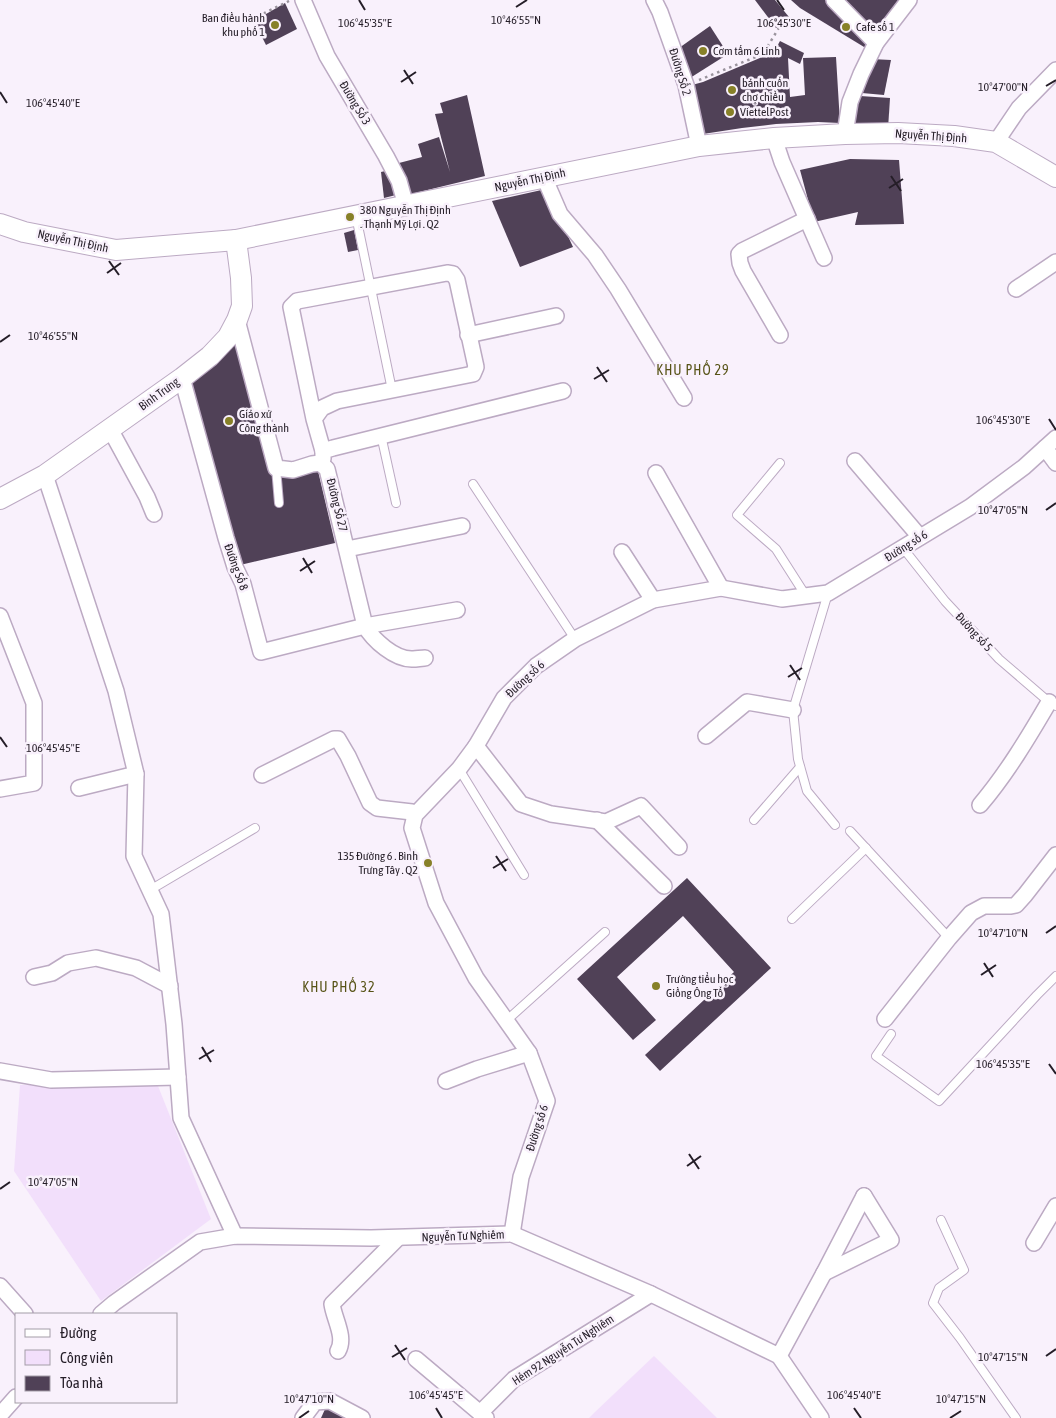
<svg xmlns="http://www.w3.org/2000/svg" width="1056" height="1418" viewBox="0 0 1056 1418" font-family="'Asap Condensed',sans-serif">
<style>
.green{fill:#f2dffb}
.building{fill:#504157}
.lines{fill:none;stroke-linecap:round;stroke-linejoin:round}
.lane-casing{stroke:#bcaac3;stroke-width:10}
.street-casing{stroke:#bcaac3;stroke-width:18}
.secondary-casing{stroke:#bcaac3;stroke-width:22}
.path{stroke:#9a939d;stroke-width:2.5;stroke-dasharray:2.5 4;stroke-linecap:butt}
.lane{stroke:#fff;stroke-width:8}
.street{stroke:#fff;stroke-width:15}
.secondary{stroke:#fff;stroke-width:20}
.ticks{fill:none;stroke:#251e28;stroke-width:2}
.poi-dot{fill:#878128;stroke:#f9f1fc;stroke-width:2}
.labels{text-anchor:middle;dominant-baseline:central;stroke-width:5;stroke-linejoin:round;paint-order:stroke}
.poi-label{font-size:12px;fill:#251e28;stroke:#f9f1fc;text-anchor:start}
.street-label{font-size:12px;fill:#251e28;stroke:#f9f1fc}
.neighbourhood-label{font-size:14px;letter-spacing:1px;fill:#575316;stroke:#f9f1fc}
.ticks-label{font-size:12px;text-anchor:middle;fill:#251e28;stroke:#f9f1fc;stroke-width:5;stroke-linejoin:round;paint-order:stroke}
</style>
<rect width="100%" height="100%" fill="#f9f1fc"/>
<g class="green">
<polygon points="20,1085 158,1086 211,1219 101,1301 14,1171"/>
<polygon points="654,1356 717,1418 589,1418 594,1413"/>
</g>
<g class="building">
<polygon points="755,0 775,0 789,17 776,28"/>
<polygon points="791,0 832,0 874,41 869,50 800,8"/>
<polygon points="837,0 905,0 875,39"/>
<polygon points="285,3 297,29 266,45 254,21"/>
<polygon points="710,26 728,54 690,78 679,48"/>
<polygon points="780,41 804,53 800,64 788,58 790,97 805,95 803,58 836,57 840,123 818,122 776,124 742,128 703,134 692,85 703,82 774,52"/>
<polygon points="871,59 891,60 884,95 862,93"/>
<polygon points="467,95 485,176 411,194 399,163 422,157 418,144 439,137 450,172 435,114 443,113 440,103"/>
<polygon points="860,96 890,98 888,129 852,129"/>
<polygon points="850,159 899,160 904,224 855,225 858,212 814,222 800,170"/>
<polygon points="390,170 400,194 384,198 381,172"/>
<polygon points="546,189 573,247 520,267 492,201"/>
<polygon points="354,230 358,250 348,252 344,233"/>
<polygon points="237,335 281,475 318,471 335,543 240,565 187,379"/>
<polygon points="687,878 771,968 660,1071 645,1055 734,972 683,916 617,977 656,1020 633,1040 577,979"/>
<polygon points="326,1407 346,1418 321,1418"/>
</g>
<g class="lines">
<defs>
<g id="lane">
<polyline points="356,216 392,390"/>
<polyline points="381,435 396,503"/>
<polyline points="780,463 737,515 776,549 806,596"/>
<polyline points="276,468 279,503"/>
<polyline points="473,484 575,639"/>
<polyline points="903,548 945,601 999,659 1049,702 1056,706"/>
<polyline points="828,593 793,710 798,759 807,791 835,825"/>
<polyline points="459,769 524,875"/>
<polyline points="754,820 800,767"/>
<polyline points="850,831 949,938"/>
<polyline points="150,890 255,828"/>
<polyline points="792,919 866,848"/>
<polyline points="506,1021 605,932"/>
<polyline points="891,1034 876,1056 939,1101 1037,995 1056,976"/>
<polyline points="941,1220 964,1270 939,1288 933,1303 960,1338 1016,1418"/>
</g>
<g id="street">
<polyline points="303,0 327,56 386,156 399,181 406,206"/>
<polyline points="654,0 660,12 686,85 699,146"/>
<polyline points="834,0 876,43"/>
<polyline points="845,134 850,102 861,74 876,43 909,0"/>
<polyline points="774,138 782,162 824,258"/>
<polyline points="996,142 1019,108 1056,70"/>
<polyline points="544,177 560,214 595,255 618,289 684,398"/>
<polyline points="1016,289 1056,262"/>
<path d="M237,320l39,148 17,2 19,-6 8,-1 7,6 38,157c8,14 30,34 48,33 4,0 8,-1 12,-1"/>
<polyline points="468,335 556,316"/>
<polyline points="780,335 743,271 740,263 739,254 742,251 807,219"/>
<polyline points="182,378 226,538 235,567 243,584 261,652 365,626 457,610"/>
<polyline points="314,419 291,307 297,301 308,299 447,273 453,274 457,280 476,367 473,374 337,401 322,408 314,419 323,451"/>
<polyline points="110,429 147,497 154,514"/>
<polyline points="1045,448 1056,463"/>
<polyline points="323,459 323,451 333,448 563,391"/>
<polyline points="855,461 920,537"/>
<polyline points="656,473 721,588"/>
<polyline points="45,475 116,691 136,774 134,856 161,914 174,1024 181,1118 235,1236"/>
<polyline points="347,549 462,526"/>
<polyline points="622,552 653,600"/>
<polyline points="0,616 34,703 34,783 0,789"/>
<polyline points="706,736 747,702 793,710"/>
<polyline points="476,746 521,804 551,814 606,822 641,806 679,847"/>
<polyline points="262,775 334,739 338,739 348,756 370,803 377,808 412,812 415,815"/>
<polyline points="79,788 136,774"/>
<path d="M980,805c27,-32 48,-67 69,-103"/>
<polyline points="597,820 664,886"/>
<polyline points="34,977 52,973 68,963 96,958 136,968 170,986"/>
<polyline points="885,1019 949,938 971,913 984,906 1011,906 1016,905 1025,895 1056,855"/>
<polyline points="0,1071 51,1080 178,1077"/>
<polyline points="446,1081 477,1069 529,1053"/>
<polyline points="512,1234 521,1177 547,1101 529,1053 476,978 436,903 412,828 415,815 459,769 476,746 504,698 536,666 575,639 653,600 721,588 782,599 828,593 970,507 1024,467 1056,438"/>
<polyline points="1034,1243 1056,1206"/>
<polyline points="824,1273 891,1240 864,1196"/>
<polyline points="0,1286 25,1314"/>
<polyline points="101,1314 114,1303 200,1242 235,1236 371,1238 512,1234 651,1294 779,1356 821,1418"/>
<path d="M338,1351c8,-14 -4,-32 -6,-47l66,-66"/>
<polyline points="779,1356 824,1273 864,1196"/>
<polyline points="416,1359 486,1418"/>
<polyline points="480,1413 514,1379 651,1294"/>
<polyline points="0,1415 16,1397"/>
<polyline points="303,1418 315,1402 330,1401 362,1418"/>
</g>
<g id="secondary">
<polyline points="0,224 24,232 116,250 236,240 699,146 774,138 845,134 898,133 954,136 996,142 1056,177"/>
<polyline points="0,499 45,475 182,378 210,356 228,337 237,320 242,306 241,278 236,240"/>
</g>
</defs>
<use href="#lane" class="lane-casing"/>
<use href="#street" class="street-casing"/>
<use href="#secondary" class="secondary-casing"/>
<g class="path">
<polyline points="246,22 289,1"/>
<polyline points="699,80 763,54 780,26"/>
</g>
<use href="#lane" class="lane"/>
<use href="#street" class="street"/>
<use href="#secondary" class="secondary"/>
</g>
<path class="ticks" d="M359,0l6,10M777,0l7,10M516,7l11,-7M404,70l9,14M401,82l15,-10M1046,86l10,-6M0,92l7,11M891,176l10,15M889,188l14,-9M109,261l10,14M107,273l14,-10M0,342l10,-7M597,367l10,15M594,379l15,-9M1049,419l7,11M1046,510l10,-7M303,558l9,15M300,571l15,-10M790,665l10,15M788,677l14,-9M0,737l7,10M496,856l10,15M493,868l15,-9M1046,933l10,-7M984,963l9,14M981,975l15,-10M202,1047l9,15M199,1059l15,-9M1049,1064l7,10M689,1154l10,15M687,1166l14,-10M0,1189l10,-7M395,1345l10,15M1046,1356l10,-7M392,1357l15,-9M436,1408l6,10M854,1408l7,10M299,1418l10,-7M950,1418l11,-7"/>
<g class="poi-dot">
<circle cx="275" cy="25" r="5"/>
<circle cx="846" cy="27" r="5"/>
<circle cx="703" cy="51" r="5"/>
<circle cx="732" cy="90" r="5"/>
<circle cx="730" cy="112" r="5"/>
<circle cx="350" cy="217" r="5"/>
<circle cx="229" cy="421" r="5"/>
<circle cx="428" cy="863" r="5"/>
<circle cx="656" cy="986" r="5"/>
</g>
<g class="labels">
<g class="poi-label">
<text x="265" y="18" text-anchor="end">Ban điều hành<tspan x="265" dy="14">khu phố 1</tspan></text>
<text x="856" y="27">Cafe số 1</text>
<text x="713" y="51">Cơm tấm 6 Linh</text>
<text x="742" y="83">bánh cuốn<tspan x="742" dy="14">chợ chiều</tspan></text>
<text x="740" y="112">ViettelPost</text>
<text x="360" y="210">380 Nguyễn Thị Định<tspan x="360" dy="14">. Thạnh Mỹ Lợi . Q2</tspan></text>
<text x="239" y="414">Giáo xứ<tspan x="239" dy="14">Công thành</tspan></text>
<text x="418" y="856" text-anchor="end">135 Đường 6 . Bình<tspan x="418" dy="14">Trưng Tây . Q2</tspan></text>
<text x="666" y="979">Trường tiểu học<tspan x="666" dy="14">Giồng Ông Tố</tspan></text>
</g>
<g class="street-label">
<text transform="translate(680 72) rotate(73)">Đường Số 2</text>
<text transform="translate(355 103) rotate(59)">Đường Số 3</text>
<text transform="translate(931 136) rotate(4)">Nguyễn Thị Định</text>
<text transform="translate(530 180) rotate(-12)">Nguyễn Thị Định</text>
<text transform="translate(73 241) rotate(12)">Nguyễn Thị Định</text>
<text transform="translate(159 394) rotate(-36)">Bình Trưng</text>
<text transform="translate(337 505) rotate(76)">Đường Số 27</text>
<text transform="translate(906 546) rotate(-32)">Đường số 6</text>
<text transform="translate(236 567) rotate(70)">Đường Số 8</text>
<text transform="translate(974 632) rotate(47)">Đường số 5</text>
<text transform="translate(525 679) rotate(-43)">Đường số 6</text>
<text transform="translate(537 1128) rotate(-72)">Đường số 6</text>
<text transform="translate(463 1236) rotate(-2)">Nguyễn Tư Nghiêm</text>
<text transform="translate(563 1350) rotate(-33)">Hẻm 92 Nguyễn Tư Nghiêm</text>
</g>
<g class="neighbourhood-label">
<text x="693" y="370">KHU PHỐ 29</text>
<text x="339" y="987">KHU PHỐ 32</text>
</g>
</g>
<g class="ticks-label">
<text x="516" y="24">10°46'55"N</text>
<text x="784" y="27">106°45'30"E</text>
<text x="365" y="27">106°45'35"E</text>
<text x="1003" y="91">10°47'00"N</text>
<text x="53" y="107">106°45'40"E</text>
<text x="53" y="340">10°46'55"N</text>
<text x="1003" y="424">106°45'30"E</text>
<text x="1003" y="514">10°47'05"N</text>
<text x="53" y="752">106°45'45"E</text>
<text x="1003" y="937">10°47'10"N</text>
<text x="1003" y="1068">106°45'35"E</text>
<text x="53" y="1186">10°47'05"N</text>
<text x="1003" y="1361">10°47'15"N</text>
<text x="436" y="1399">106°45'45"E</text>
<text x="854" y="1399">106°45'40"E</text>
<text x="309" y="1403">10°47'10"N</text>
<text x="961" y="1403">10°47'15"N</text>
</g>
<rect x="15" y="1313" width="162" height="90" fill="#f9f1fc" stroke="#a49da7"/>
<rect x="25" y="1329" width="25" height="8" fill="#ffffff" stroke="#a49da7"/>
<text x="60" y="1338" font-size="15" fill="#251e28">Đường</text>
<rect x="25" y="1350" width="25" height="15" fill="#f2dffb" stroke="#a49da7"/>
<text x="60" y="1363" font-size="15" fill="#251e28">Công viên</text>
<rect x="25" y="1376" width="25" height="15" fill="#504157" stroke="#a49da7"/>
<text x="60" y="1388" font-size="15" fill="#251e28">Tòa nhà</text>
</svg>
